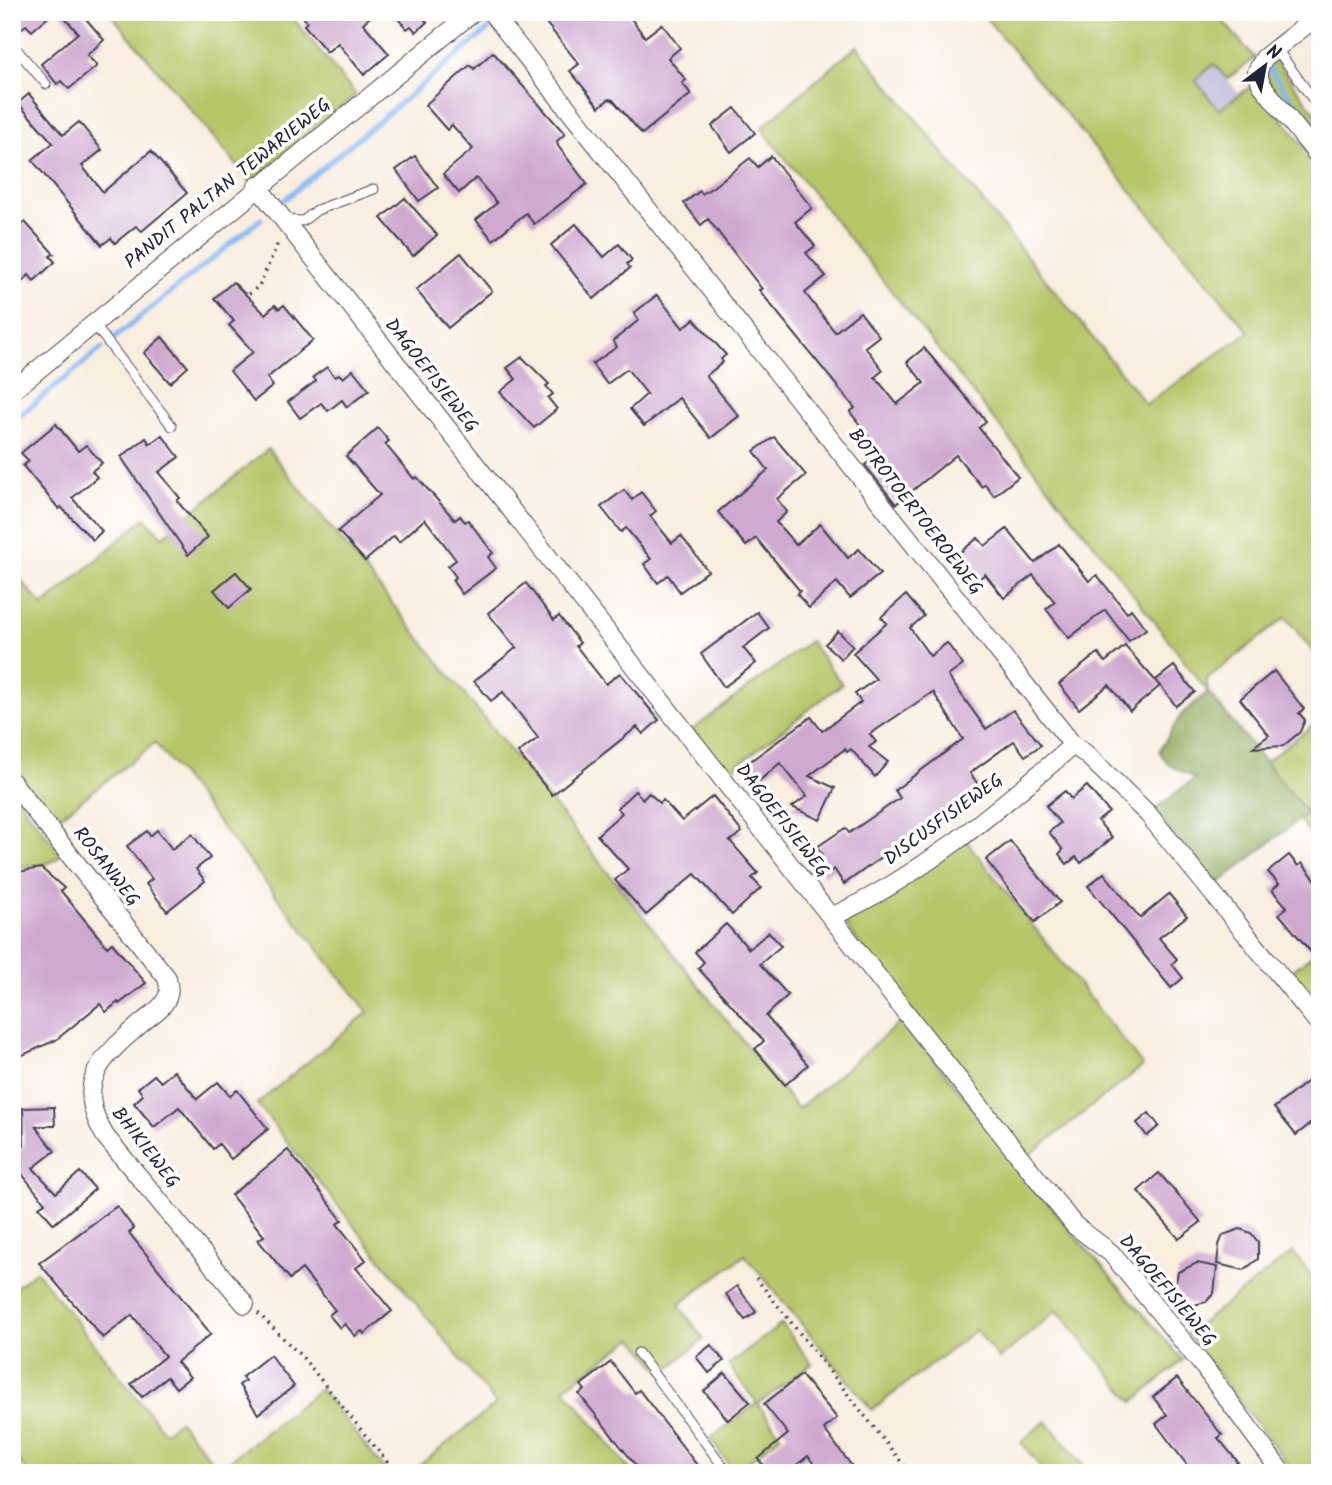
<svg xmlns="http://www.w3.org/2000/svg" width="1332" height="1485" viewBox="0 0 1332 1485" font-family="Kalam,sans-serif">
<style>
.industrial{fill:#c3c1db}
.green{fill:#b7c669;stroke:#6c7452;stroke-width:2}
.forest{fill:#91ab5d;stroke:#5a664c;stroke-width:2}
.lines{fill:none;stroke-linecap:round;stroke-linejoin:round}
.stream{stroke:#85b8f2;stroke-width:5}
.building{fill:#cfaad0}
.service-casing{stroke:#424053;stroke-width:11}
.minor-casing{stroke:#424053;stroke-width:20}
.path{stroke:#424053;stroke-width:3.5;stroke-dasharray:2 5;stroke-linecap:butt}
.service{stroke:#fff;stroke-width:9}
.minor{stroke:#fff;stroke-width:18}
.labels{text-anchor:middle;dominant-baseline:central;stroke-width:7;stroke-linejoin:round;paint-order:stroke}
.street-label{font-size:19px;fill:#22223b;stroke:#fff}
</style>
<rect width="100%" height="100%" fill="#fff"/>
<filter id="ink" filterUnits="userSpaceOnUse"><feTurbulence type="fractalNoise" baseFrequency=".0143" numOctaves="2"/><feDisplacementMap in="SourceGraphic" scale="14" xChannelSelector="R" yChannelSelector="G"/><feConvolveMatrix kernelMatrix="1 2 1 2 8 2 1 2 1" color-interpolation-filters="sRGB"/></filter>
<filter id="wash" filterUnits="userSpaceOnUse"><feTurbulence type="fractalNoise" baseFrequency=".00686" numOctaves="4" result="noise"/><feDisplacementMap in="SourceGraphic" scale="28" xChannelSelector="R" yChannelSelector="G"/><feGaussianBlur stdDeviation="1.57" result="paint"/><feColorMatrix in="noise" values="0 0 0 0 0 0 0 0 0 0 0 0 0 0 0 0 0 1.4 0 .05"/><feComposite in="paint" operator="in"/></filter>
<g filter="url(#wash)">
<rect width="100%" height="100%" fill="#f9edde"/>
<polygon class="industrial" points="1214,63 1239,94 1219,110 1194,80"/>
<g class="green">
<polygon points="109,12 288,12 356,95 251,182"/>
<polygon points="981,12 1215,12 1255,58 1227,79 1214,64 1195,80 1219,110 1254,84 1320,166 1320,661 1286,617 1207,679 1208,692 1120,577 761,128 857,46 1146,404 1249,332"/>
<polygon points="1274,59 1320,119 1320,152 1270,90 1264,66"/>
<polygon points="268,449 798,1109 903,1020 1069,1229 1183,1360 1133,1402 1057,1310 999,1359 976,1330 872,1410 745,1255 679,1305 704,1339 663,1373 633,1338 564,1388 633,1473 410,1473 496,1404 257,1104 368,1012 155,743 53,822 12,771 12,570 43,606 145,518 162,537"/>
<polygon points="810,641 842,684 724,775 691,731"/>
<polygon points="1320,720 1320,846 1299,820 1307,813 1265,762"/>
<path d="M12,791l49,63c-10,15 -33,10 -49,14z"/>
<polygon points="964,838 1143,1066 1027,1157 848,929 846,921 849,912"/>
<polygon points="1320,948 1320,1014 1285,977"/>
<polygon points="1293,1252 1320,1286 1320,1473 1295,1473 1187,1334"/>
<polygon points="36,1271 164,1432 179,1421 219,1469 320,1389 387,1473 28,1473 12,1453 12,1290"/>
<polygon points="782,1324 812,1364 758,1404 781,1436 734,1472 710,1439 757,1403 728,1365"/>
<polygon points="1046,1421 1090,1473 1045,1473 1021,1442"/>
</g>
<polygon class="forest" points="1208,692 1307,813 1215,886 1153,811 1195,778 1169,765 1159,751 1182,714"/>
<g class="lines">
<g class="stream">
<polyline points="509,13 510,12"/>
<polyline points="1268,67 1320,138"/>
<polyline points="284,200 489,29"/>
<polyline points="113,339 261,219"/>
<polyline points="12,422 102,348"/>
</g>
</g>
<g id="blocks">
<g class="building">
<polygon points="12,12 54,12 32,31 26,25 12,36"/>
<polygon points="60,12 81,13 104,40 87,55 97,66 69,89 61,81 57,84 41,64 78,33"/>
<polygon points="299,12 376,12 363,23 389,54 364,75 338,43 327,52 304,25 307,22"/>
<polygon points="392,12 425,12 421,16 427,22 416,32 411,26 407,29"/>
<polygon points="559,12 626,12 645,37 662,24 680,48 668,58 686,80 682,83 691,94 642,134 613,100 609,99 599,107 570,71 579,64 546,23"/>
<polygon points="493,52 565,134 557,141 558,146 587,184 534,224 526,213 493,240 476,220 497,203 476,178 459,193 443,174 473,149 452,125 447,130 425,105 470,65 474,69"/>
<polygon points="29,94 63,135 79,122 102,150 82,166 103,192 151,151 187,193 142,231 136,226 115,243 111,238 102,245 32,160 53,143 18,103"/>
<polygon points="735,108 755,133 731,152 712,126"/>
<polygon points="415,156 438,188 419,201 396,170"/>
<polygon points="771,156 812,208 795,222 815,246 806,253 826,276 805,293 835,332 860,312 879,336 865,347 883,370 875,377 897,404 924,383 907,362 924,348 986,421 979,428 1018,477 994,496 985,484 982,487 956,455 896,504 865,465 881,452 850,412 855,408 759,290 762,289 708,219 701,225 684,203 700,191 702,194 713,187 750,158 758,167"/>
<polygon points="405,198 437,235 413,256 381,218"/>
<polygon points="25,222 54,254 50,256 55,262 34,281 29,275 23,281 12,269 12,233"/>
<polygon points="576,224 604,257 619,244 632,260 627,264 630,268 594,299 551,245"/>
<polygon points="461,253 492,291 448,328 416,290"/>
<polygon points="233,282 265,314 275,305 279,309 284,305 313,340 267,378 273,386 254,401 230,371 253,352 229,325 234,321 214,298"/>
<polygon points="657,295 683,328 694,319 726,355 721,359 723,362 706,376 739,416 711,438 679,398 644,426 630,409 647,394 627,369 607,384 592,364 617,347 613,341 639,320 634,313"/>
<polygon points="162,337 188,367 170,383 144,353"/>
<polygon points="522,357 549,384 546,386 553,394 548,398 557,409 534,428 500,392 516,379 507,368"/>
<polygon points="327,367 335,377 339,374 343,378 353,370 369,390 347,407 342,400 328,411 321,403 300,418 288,402 316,381 313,377"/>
<polygon points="56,424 78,451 86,445 102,463 92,471 97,477 72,498 102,531 93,540 61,507 59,509 23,466 29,461 21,453"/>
<polygon points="378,428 389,441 385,444 414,479 417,477 455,520 460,516 465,522 468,520 493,553 488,557 496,568 462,594 452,580 456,577 448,566 456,560 425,519 399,542 394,536 365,561 338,531 380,495 346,456"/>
<polygon points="162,435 179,457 159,472 180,498 177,501 208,537 188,555 121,457 146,438 150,444"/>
<polygon points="774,437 806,475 777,499 787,512 776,522 796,545 820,524 848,558 859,549 880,574 850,598 837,582 809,608 797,594 800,591 756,538 746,546 718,512 768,470 754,451"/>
<polygon points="624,490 632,500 641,492 656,511 650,516 672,543 681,536 708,571 680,592 668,575 658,583 644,564 651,559 626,528 621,532 601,507"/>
<polygon points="1007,529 1035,563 1059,544 1089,581 1097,575 1127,613 1131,609 1146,629 1129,641 1105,610 1069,638 1046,609 1055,602 1033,575 1004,598 985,574 974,583 961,566 965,563 958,554 978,538 985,546"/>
<polygon points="236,572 251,589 229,608 214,590"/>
<polygon points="526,583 554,620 559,616 580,643 576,646 606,684 620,673 659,720 643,734 637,727 552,795 518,753 538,738 503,692 491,701 474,681 516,648 488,613"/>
<polygon points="906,595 924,616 910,628 930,656 947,643 963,665 948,676 986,729 1013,710 1041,745 1025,756 1014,741 970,773 980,787 844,884 834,869 824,876 813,860 822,854 817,847 845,828 849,833 900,798 895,790 963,739 933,692 870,734 876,742 869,747 888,762 875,777 851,749 847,752 845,749 809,776 835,788 820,820 792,807 807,796 780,763 759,781 745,765 811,717 822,731 861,702 855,694 876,679 853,653 887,623 881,617"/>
<polygon points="757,612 769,628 743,648 756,663 724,687 701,654"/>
<polygon points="838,631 853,646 841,659 825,644"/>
<polygon points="1125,646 1160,686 1130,711 1109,685 1079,709 1059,684 1098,653 1105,662"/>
<polygon points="1174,666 1195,692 1176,706 1156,680"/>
<polygon points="1274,671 1304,709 1299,713 1305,720 1300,732 1283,746 1252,748 1269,735 1240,699"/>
<polygon points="1087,786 1109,812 1098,821 1112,838 1081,863 1076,857 1067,864 1059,854 1063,850 1049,832 1060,823 1046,806 1065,791 1071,799"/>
<polygon points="635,791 643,799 649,793 660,803 663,800 682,821 713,796 742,832 730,841 758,873 752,878 761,888 732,915 695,874 646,915 615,880 628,869 597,835 622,813 617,808"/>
<polygon points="157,830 172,849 192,834 210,858 196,869 205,881 167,911 146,884 152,879 127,846 147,831 150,836"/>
<polygon points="1010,841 1060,902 1035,922 986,860"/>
<polygon points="1289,855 1298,866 1302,863 1320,885 1320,943 1310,951 1279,914 1287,907 1272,890 1279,884 1268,872"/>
<polygon points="41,868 64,888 61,891 107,947 112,943 146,983 119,1004 118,1002 106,1012 100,1004 56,1040 12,1060 12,879 19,877 18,872"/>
<polygon points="1104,873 1140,918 1169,894 1187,916 1159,938 1177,959 1172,964 1183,978 1171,988 1088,886"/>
<polygon points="726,924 749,949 769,932 781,946 760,964 788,995 766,1016 808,1065 785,1085 755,1049 764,1041 698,968 704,962 695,952"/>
<polygon points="174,1071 197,1099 218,1082 230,1096 237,1090 268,1129 231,1159 219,1144 213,1149 179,1107 154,1127 134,1103 143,1095 138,1088 154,1075 161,1082"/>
<polygon points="1310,1079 1320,1091 1320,1116 1296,1135 1274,1108"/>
<polygon points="54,1107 55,1126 35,1126 55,1151 33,1168 56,1193 80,1172 95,1189 54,1224 39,1207 45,1203 14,1164 20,1159 15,1153 24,1146 23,1108"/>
<polygon points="1149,1113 1159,1126 1147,1136 1137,1123"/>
<polygon points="288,1150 342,1220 337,1224 366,1260 356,1268 392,1311 364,1334 362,1331 355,1336 345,1324 340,1328 329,1315 335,1310 302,1269 290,1279 258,1240 264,1236 231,1195"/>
<polygon points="1159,1173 1201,1222 1179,1239 1138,1191"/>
<polygon points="117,1206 134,1229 129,1233 211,1334 177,1362 190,1377 176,1388 167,1377 142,1397 131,1384 165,1356 132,1315 103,1338 39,1263"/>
<polygon points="1240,1229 1251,1233 1258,1242 1258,1259 1244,1270 1217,1264 1219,1245 1223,1235"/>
<polygon points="1197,1263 1217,1267 1214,1293 1206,1302 1194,1305 1181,1299 1175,1286 1178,1272"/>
<polygon points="737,1286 756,1312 745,1320 726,1294"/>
<polygon points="711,1345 724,1361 709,1373 696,1357"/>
<polygon points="270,1355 294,1386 258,1414 239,1385 245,1381 242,1377"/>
<polygon points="611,1362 635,1393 639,1390 703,1473 642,1473 579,1394 585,1390 581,1385"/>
<polygon points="725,1373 750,1402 728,1420 704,1391"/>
<polygon points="801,1375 837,1418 824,1429 857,1473 820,1473 808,1456 787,1473 770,1473 758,1459 788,1434 764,1404"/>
<polygon points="1177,1378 1222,1435 1218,1438 1238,1462 1224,1473 1193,1473 1156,1424 1167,1415 1153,1397"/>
</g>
</g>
</g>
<g filter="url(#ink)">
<use href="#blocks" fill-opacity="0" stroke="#424053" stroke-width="2"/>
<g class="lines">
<defs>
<g id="service">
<polyline points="12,44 46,84"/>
<polyline points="1276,48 1320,109"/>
<polyline points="284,220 303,221 317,210 374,189"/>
<polyline points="93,323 172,426"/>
<polyline points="638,1353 728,1473"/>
</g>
<g id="minor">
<polyline points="491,12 1073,745 1086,754 1148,814 1320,1025"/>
<polyline points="1320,14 1264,58 1257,71 1261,84 1320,158"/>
<polyline points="257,186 936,1051 1074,1225 1111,1253 1204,1367 1282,1473"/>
<polyline points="12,391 473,12"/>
<path d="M12,782l155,196c1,5 3,12 1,17 -3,12 -16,19 -25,27 -42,36 -70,60 -38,114l140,168"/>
<path d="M831,917c89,-40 168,-108 242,-172"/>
</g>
</defs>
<use href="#service" class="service-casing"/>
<use href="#minor" class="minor-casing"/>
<g class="path">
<polyline points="249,294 259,286 278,243"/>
<polyline points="756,1278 910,1473"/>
<polyline points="258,1313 304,1359 396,1473"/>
<polyline points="1244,1473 1257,1466"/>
</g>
<use href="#service" class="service"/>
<use href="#minor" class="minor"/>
</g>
</g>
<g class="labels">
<g class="street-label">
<text transform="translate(228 184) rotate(-39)">PANDIT PALTAN TEWARIEWEG</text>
<text transform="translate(431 376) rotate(52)">DAGOEFISIEWEG</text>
<text transform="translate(915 512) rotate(52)">BOTROTOERTOEROEWEG</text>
<text transform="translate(944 820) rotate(-36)">DISCUSFISIEWEG</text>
<text transform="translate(782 821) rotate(52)">DAGOEFISIEWEG</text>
<text transform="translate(106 867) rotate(52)">ROSANWEG</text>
<text transform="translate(145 1148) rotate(52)">BHIKIEWEG</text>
<text transform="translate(1167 1291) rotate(50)">DAGOEFISIEWEG</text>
</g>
</g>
<rect width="1332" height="1485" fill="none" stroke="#fff" stroke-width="42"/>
<g transform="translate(1265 66) rotate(32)" stroke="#ffffff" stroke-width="5" paint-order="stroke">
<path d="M0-5L12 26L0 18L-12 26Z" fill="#22223b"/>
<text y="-10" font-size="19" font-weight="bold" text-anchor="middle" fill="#22223b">N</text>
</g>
</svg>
